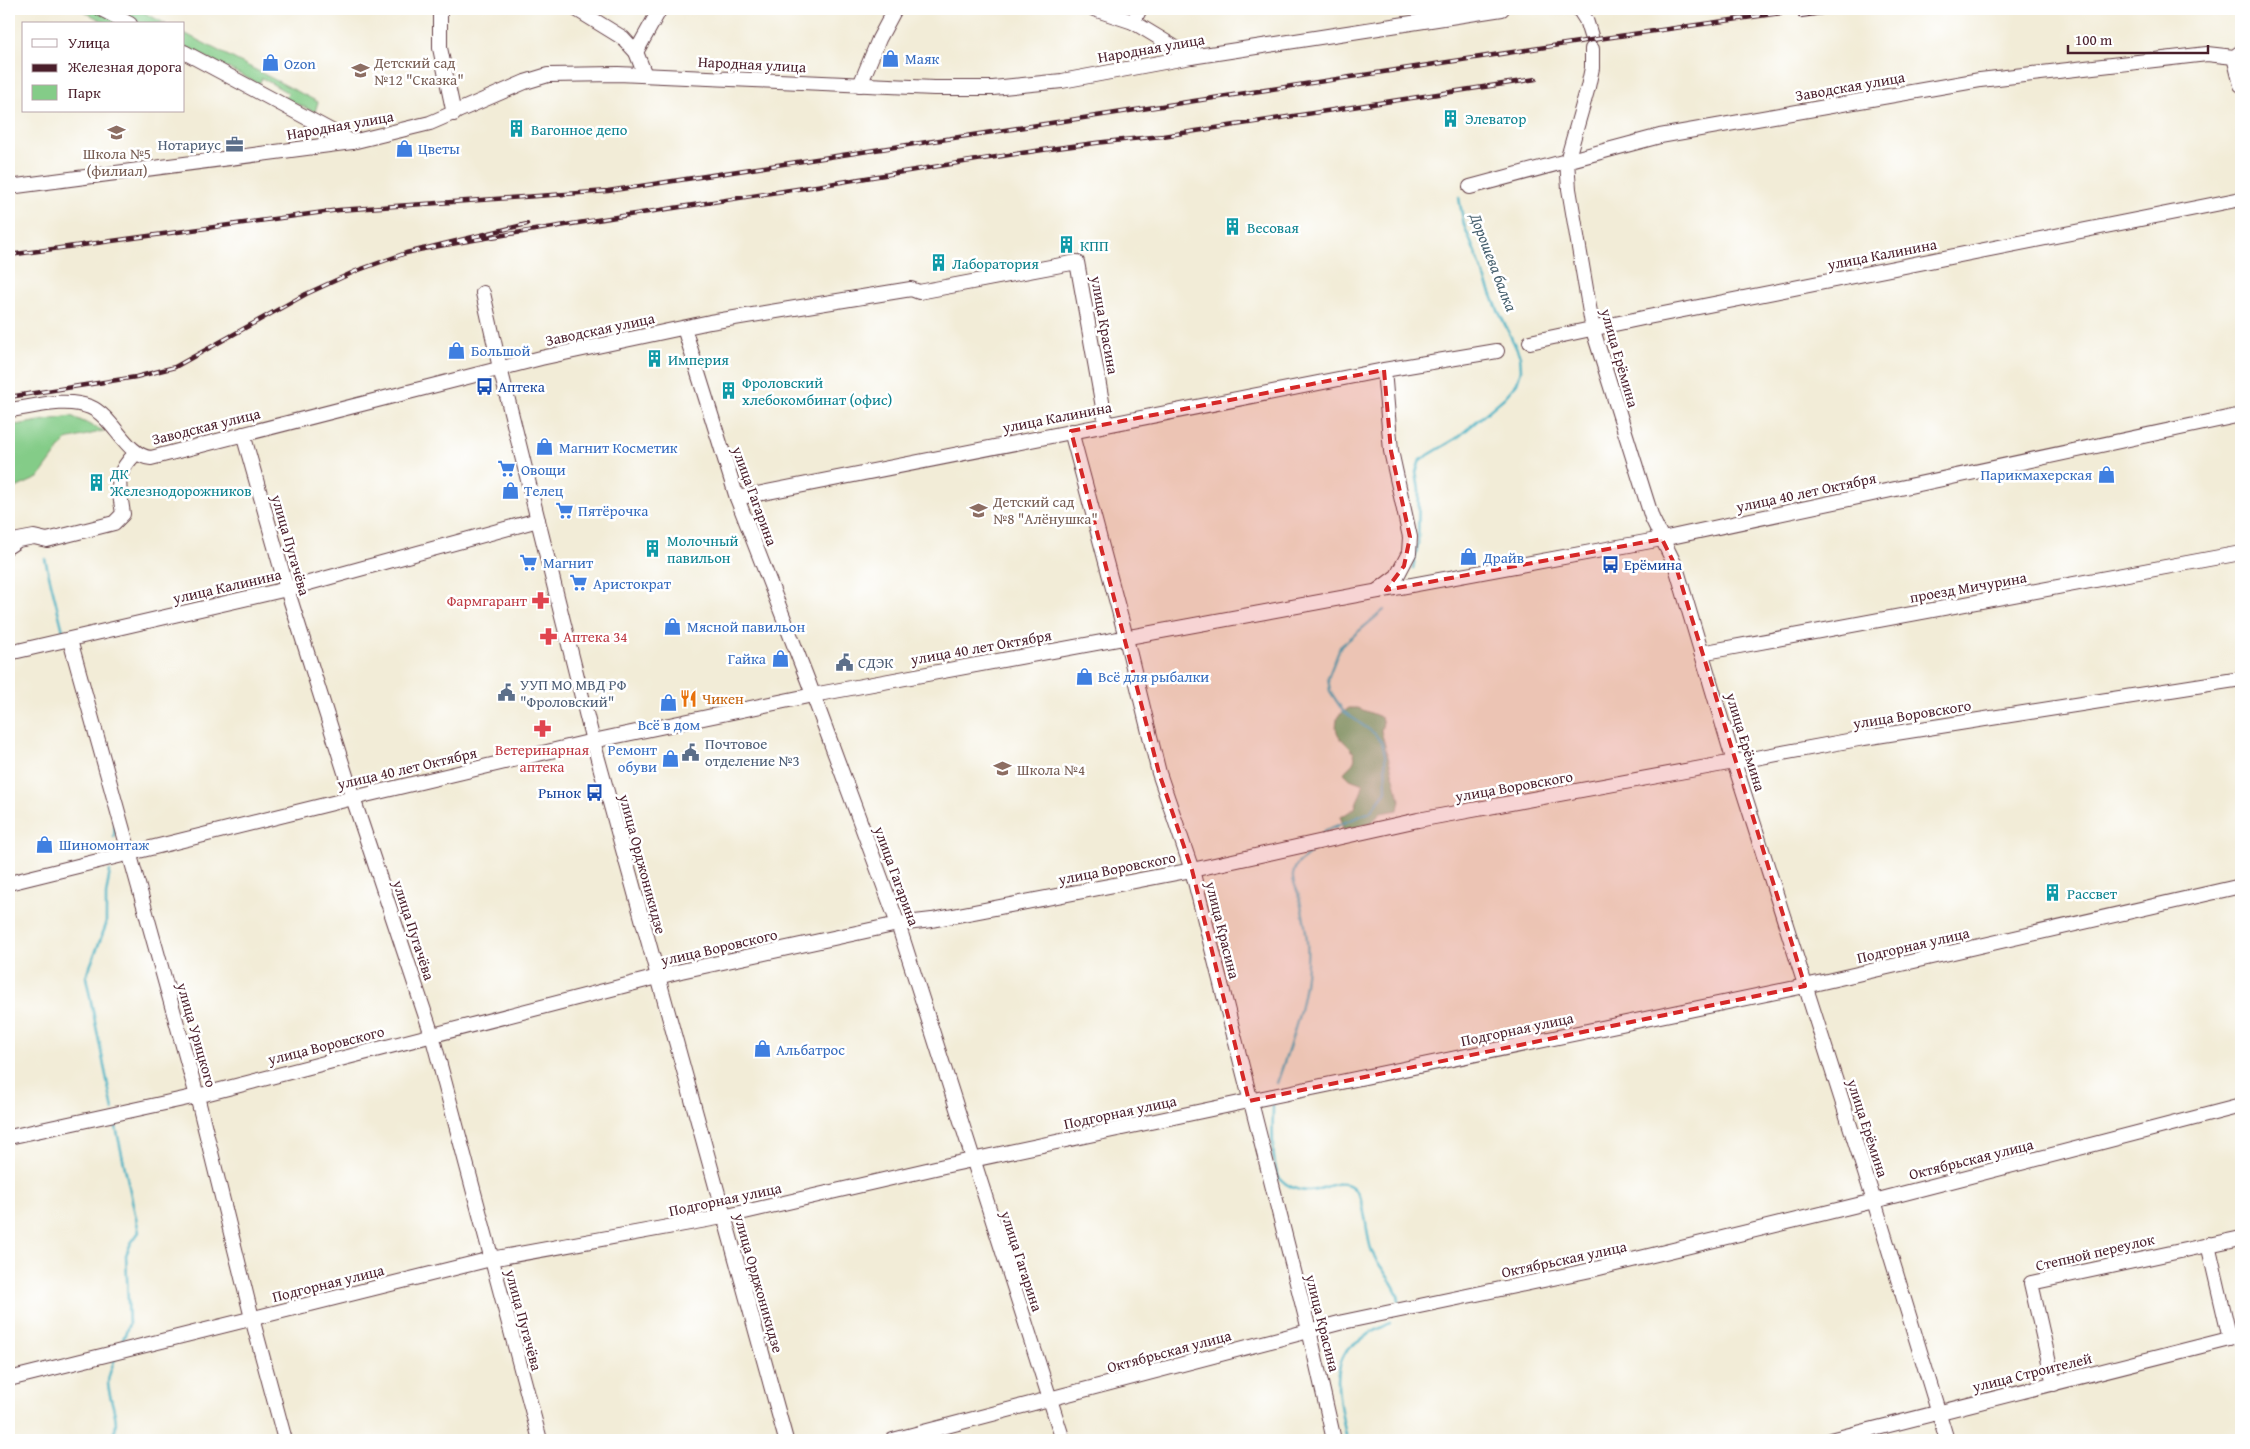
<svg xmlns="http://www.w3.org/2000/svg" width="2250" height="1449" viewBox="0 0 2250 1449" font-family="'Gentium Book Plus',serif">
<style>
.green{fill:#84cc88;stroke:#67765a}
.forest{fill:#6bb074;stroke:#5a6850}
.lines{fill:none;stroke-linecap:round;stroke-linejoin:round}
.stream{stroke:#45b1c3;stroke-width:2.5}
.minor-casing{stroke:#633e45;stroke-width:16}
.minor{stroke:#fff;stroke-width:14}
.rail-casing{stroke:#4a1f2b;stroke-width:4.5}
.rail{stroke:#fff;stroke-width:2.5;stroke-dasharray:8;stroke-linecap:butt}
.marked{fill:#d62828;fill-opacity:0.2;stroke:#d62828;stroke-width:4;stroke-dasharray:10 6;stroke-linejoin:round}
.labels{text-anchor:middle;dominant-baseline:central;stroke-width:5;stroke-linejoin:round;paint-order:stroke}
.street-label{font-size:15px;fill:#4a1f2b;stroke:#fff}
.shop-label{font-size:15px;fill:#366cbe;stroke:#fff;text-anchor:start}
.education-label{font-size:15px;fill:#785e54;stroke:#fff;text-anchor:start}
.culture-label{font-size:15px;fill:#0d838f;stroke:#fff;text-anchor:start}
.service-label{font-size:15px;fill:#4e5e75;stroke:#fff;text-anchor:start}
.transit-label{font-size:15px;fill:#164399;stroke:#fff;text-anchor:start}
.health-label{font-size:15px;fill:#be3a42;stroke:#fff;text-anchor:end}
.food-label{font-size:15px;fill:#c56008;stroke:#fff;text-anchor:start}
.water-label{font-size:16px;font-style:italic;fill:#48616f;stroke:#fff}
</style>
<rect width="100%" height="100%" fill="#fff"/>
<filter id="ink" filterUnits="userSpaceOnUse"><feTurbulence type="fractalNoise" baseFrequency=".02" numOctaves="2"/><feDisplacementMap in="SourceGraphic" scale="10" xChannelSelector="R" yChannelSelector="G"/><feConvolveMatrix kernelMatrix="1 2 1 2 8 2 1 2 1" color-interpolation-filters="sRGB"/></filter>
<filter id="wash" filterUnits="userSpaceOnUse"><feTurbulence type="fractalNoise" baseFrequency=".0096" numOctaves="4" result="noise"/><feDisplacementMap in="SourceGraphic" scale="20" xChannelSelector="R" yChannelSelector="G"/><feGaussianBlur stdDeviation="1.12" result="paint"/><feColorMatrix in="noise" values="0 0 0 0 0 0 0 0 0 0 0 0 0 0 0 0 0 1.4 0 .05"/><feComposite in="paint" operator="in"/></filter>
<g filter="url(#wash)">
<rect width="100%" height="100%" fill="#f2ecd7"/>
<g class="green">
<polygon points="79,9 95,9 124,24 108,24"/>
<polygon points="120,9 137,9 166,24 138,24 122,14"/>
<polygon points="184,33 318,102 315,112 286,99 288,93 262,78 259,84 184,46"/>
<polygon points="71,416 104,431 66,440 38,478 9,491 9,426"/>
</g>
<path class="forest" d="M1349,708h9l23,9 2,6 -2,8 19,69 -2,10 -17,3 -8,8 -13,6 -17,3 -2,-13 14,-9c1,-8 8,-16 8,-24l-13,-5 -6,-6c2,-4 6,-6 9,-10 7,-11 -9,-19 -14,-27 -4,-6 -3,-13 -1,-20z"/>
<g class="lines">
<g class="stream">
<polyline points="45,559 64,635"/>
<polyline points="1413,568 1418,544 1419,490 1416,472 1420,460 1457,438 1505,397 1517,383 1521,370 1520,356 1497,308 1464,225 1459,198"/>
<polyline points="1321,836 1324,831 1370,812 1386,791 1385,755 1382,743 1375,734 1343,711 1330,691 1328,678 1340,647 1384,610"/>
<polyline points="114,837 115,824"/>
<polyline points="110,871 106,895 106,925 86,977 113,1110"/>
<path d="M1277,1083c16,-46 33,-92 30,-141 -1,-17 -5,-33 -9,-49 -2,-5 -6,-13 -5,-18 3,-17 14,-14 20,-26"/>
<path d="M1273,1105c0,21 -2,44 3,65 3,15 26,24 40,20 12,-3 29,-13 39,0 12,14 10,44 17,62 6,14 27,36 27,49"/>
<polyline points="114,1118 139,1232 131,1243 126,1255 129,1324 120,1347"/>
<path d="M109,1440c16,-16 -1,-39 -1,-58 0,-7 5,-16 7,-24"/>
<path d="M1347,1440c-5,-25 -19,-72 3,-93 11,-10 27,-17 40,-24"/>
</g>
</g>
</g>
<g filter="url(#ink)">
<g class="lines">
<defs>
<g id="minor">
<polyline points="101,9 130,24"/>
<polyline points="440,9 440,48 454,114"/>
<polyline points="576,9 623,38 636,52 645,75"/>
<polyline points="1094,9 1133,22 1191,57"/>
<polyline points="1579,9 1586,20 1591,36"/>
<polyline points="1133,22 1140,9"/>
<polyline points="1592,49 1592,68 1588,87 1567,161 1569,189 1593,330 1652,518 1676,567 1734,762 1874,1201 1947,1440"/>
<polyline points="184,52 352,142"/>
<polyline points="636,52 660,9"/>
<polyline points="2234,57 2241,85"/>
<polyline points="860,85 879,39 895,9"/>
<polyline points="9,187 352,142 430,123 525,82 548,75 618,74 934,88 993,88 1062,81 1191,57 1502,9"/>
<polyline points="1470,187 1660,136 1980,80 2207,54 2234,57 2241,52"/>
<polyline points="483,293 500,368 593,741 786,1440"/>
<polyline points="684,328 737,498 808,681 898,924 1063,1440"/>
<polyline points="1530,342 1643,318 2241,199"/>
<path d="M9,410c25,-3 56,-13 81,-3 24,10 36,49 61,51l390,-100 169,-36 201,-33 8,3 158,-30 29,162"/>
<polyline points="1071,431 1122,622 1159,773 1192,870 1309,1330 1334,1440"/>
<polyline points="243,434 287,589 353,798 432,1035 540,1440"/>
<polyline points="737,498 1384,370 1497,351"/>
<path d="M9,546l9,-6 16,-3 13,3 67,-17 9,-9c-4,-30 -10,-38 13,-61"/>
<polyline points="1377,591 1397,576 1409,553 1410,537 1391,451 1384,370"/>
<polyline points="70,640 197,1096 252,1318 285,1440"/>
<polyline points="9,653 287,589 538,520"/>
<polyline points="1701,653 2241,553"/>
<polyline points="9,883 353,798 593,741 813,695 1662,539 2241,415"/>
<polyline points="9,1137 197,1096 681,971 898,924 932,920 1192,870 1418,820 1734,762 1864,738 2241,679"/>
<polyline points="2208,1244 2230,1339"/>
<polyline points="9,1379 491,1259 723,1217 944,1166 1249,1101 1805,986 2241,886"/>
<polyline points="2054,1384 2031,1283 2241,1238"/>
<polyline points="893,1440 1343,1322 1591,1270 1874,1201 2241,1106"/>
<polyline points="1830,1440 2241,1336"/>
</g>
</defs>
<use href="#minor" class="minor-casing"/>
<use href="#minor" class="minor"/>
<defs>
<g id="rail">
<polyline points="1800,16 1849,9"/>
<path d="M527,224l-104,25c132,-24 266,-43 400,-64 113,-18 225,-39 340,-49l373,-57"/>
<polyline points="9,255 339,210 608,191 1598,39 1809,9"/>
<polyline points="9,397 136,377 175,367 306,294 356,271 406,253 423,249"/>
</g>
</defs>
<use href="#rail" class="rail-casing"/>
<use href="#rail" class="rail"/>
</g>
</g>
<path class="marked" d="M1384,370l7,81 19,86 -6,29 -18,24 276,-51 14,28 129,419 -556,115 -57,-231 -33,-97 -88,-342z"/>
<defs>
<symbol id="shop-bare" viewBox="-9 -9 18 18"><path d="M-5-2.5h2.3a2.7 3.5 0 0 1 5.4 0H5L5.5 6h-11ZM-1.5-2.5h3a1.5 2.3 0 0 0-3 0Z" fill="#3f7fe0" stroke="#fff" stroke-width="2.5" paint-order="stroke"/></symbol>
<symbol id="school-bare" viewBox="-9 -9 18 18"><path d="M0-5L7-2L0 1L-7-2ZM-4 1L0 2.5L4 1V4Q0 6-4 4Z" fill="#8d6e63" stroke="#fff" stroke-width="2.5" paint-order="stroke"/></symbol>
<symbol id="building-bare" viewBox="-9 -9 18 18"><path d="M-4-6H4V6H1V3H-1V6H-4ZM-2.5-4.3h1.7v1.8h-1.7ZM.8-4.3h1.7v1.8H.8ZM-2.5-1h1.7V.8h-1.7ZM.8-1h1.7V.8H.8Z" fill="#0f9aa8" stroke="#fff" stroke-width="2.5" paint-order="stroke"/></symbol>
<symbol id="office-bare" viewBox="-9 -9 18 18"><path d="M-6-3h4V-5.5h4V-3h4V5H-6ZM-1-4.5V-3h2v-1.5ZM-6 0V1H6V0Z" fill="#5c6f8a" stroke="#fff" stroke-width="2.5" paint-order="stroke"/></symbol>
<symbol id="bus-bare" viewBox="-9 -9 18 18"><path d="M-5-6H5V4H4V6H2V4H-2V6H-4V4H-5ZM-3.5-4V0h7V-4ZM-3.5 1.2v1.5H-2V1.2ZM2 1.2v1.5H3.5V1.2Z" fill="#1a4fb4" stroke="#fff" stroke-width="2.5" paint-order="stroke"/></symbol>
<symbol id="supermarket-bare" viewBox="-9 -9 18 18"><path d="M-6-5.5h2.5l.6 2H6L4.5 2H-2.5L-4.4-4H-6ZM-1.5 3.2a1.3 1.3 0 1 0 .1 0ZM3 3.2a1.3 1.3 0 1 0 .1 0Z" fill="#3f7fe0" stroke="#fff" stroke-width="2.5" paint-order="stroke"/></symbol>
<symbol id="pharmacy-bare" viewBox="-9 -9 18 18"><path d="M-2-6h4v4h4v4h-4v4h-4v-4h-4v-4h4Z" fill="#e0444e" stroke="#fff" stroke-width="2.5" paint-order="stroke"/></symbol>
<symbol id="civic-bare" viewBox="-9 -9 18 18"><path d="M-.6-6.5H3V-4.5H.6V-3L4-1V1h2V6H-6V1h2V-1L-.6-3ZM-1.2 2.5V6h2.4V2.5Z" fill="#5c6f8a" stroke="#fff" stroke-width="2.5" paint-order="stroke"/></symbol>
<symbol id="restaurant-bare" viewBox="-9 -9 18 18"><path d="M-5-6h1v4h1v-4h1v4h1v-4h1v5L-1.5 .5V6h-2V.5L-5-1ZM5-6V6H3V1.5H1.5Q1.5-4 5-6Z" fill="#e8710a" stroke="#fff" stroke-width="2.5" paint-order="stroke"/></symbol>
</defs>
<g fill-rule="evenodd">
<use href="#shop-bare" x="878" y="46" width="25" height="25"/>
<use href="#shop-bare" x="258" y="50" width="25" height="25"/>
<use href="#school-bare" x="348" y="58" width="25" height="25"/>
<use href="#building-bare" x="1438" y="106" width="25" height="25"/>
<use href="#building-bare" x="504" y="116" width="25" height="25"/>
<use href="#school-bare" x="104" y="120" width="25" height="25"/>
<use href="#office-bare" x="222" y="132" width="25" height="25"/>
<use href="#shop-bare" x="392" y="136" width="25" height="25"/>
<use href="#building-bare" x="1220" y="214" width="25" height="25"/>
<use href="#building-bare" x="1054" y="232" width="25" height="25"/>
<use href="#building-bare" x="926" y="250" width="25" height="25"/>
<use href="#shop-bare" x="444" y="338" width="25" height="25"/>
<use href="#building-bare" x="642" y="346" width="25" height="25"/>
<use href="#bus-bare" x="472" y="374" width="25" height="25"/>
<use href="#building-bare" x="716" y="378" width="25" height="25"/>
<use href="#shop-bare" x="532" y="434" width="25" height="25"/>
<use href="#supermarket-bare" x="494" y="456" width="25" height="25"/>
<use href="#shop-bare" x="2094" y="462" width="25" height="25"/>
<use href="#building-bare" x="84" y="470" width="25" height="25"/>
<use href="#shop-bare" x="498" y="478" width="25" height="25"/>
<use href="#supermarket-bare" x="552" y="498" width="25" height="25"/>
<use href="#school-bare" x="966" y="498" width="25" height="25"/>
<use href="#building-bare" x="640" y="536" width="25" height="25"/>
<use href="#shop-bare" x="1456" y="544" width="25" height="25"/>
<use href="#supermarket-bare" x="516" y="550" width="25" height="25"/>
<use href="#bus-bare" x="1598" y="552" width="25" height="25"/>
<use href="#supermarket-bare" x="566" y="570" width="25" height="25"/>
<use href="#pharmacy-bare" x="528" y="588" width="25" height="25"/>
<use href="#shop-bare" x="660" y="614" width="25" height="25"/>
<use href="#pharmacy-bare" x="536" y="624" width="25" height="25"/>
<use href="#shop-bare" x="768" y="646" width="25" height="25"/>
<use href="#civic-bare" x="832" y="650" width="25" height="25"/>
<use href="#shop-bare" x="1072" y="664" width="25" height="25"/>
<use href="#civic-bare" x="494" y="680" width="25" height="25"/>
<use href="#restaurant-bare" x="676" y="686" width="25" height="25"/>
<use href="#shop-bare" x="656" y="690" width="25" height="25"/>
<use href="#pharmacy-bare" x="530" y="716" width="25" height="25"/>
<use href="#civic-bare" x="678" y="740" width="25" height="25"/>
<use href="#shop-bare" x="658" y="746" width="25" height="25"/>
<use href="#school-bare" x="990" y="756" width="25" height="25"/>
<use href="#bus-bare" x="582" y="780" width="25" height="25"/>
<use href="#shop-bare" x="32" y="832" width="25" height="25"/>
<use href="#building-bare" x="2040" y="880" width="25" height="25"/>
<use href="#shop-bare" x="750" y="1036" width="25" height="25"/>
</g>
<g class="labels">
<g class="street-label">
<text transform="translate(1151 48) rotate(-10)">Народная улица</text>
<text transform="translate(752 64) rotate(3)">Народная улица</text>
<text transform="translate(1850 86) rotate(-10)">Заводская улица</text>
<text transform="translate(340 125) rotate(-10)">Народная улица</text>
<text transform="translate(1882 254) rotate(-11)">улица Калинина</text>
<text transform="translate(1105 325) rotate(80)">улица Красина</text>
<text transform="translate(600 329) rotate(-12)">Заводская улица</text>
<text transform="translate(1620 358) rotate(74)">улица Ерёмина</text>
<text transform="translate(1057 417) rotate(-11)">улица Калинина</text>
<text transform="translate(206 426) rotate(-14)">Заводская улица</text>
<text transform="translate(1806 492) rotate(-12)">улица 40 лет Октября</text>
<text transform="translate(755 496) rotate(70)">улица Гагарина</text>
<text transform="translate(291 545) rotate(74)">улица Пугачёва</text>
<text transform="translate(227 586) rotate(-13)">улица Калинина</text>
<text transform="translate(1968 587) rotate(-10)">проезд Мичурина</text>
<text transform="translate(981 647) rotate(-10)">улица 40 лет Октября</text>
<text transform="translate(1912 714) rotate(-9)">улица Воровского</text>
<text transform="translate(1746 742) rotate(73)">улица Ерёмина</text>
<text transform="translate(407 768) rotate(-13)">улица 40 лет Октября</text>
<text transform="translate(1514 786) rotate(-10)">улица Воровского</text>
<text transform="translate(643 864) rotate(75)">улица Орджоникидзе</text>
<text transform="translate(1117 868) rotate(-11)">улица Воровского</text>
<text transform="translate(897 876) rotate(70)">улица Гагарина</text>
<text transform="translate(414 930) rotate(72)">улица Пугачёва</text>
<text transform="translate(1223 930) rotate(76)">улица Красина</text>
<text transform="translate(1913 945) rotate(-13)">Подгорная улица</text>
<text transform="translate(719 947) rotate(-13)">улица Воровского</text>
<text transform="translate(1517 1029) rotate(-12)">Подгорная улица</text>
<text transform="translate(197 1035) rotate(74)">улица Урицкого</text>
<text transform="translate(326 1045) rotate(-14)">улица Воровского</text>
<text transform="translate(1120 1112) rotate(-12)">Подгорная улица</text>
<text transform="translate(1868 1128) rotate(72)">улица Ерёмина</text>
<text transform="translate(1971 1159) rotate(-14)">Октябрьская улица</text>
<text transform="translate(725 1199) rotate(-12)">Подгорная улица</text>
<text transform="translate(2095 1252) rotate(-13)">Степной переулок</text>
<text transform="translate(1564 1259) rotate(-12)">Октябрьская улица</text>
<text transform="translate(1022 1261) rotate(72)">улица Гагарина</text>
<text transform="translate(328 1283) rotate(-14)">Подгорная улица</text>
<text transform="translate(759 1283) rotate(74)">улица Орджоникидзе</text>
<text transform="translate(524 1320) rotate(75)">улица Пугачёва</text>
<text transform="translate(1323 1323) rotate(76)">улица Красина</text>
<text transform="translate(1169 1351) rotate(-15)">Октябрьская улица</text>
<text transform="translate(2032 1372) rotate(-14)">улица Строителей</text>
</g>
<g class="shop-label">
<text x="905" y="58">Маяк</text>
<text x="284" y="63">Ozon</text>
<text x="418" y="148">Цветы</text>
<text x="471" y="350">Большой</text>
<text x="559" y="447">Магнит Косметик</text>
<text x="521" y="469">Овощи</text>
<text x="2092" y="474" text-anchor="end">Парикмахерская</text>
<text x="524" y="490">Телец</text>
<text x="578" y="510">Пятёрочка</text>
<text x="1483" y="557">Драйв</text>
<text x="543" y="562">Магнит</text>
<text x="593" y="583">Аристократ</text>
<text x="687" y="626">Мясной павильон</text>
<text x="766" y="658" text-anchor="end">Гайка</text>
<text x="1098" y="676">Всё для рыбалки</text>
<text x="669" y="724" text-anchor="middle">Всё в дом</text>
<text x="657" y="749" text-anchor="end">Ремонт<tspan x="657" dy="17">обуви</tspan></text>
<text x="59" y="844">Шиномонтаж</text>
<text x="776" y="1049">Альбатрос</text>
</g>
<g class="education-label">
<text x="374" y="62">Детский сад<tspan x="374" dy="17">№12 "Сказка"</tspan></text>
<text x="117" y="153" text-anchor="middle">Школа №5<tspan x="117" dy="17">(филиал)</tspan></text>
<text x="993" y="501">Детский сад<tspan x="993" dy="17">№8 "Алёнушка"</tspan></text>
<text x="1017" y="769">Школа №4</text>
</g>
<g class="culture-label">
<text x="1465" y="118">Элеватор</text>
<text x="531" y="129">Вагонное депо</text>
<text x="1247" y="227">Весовая</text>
<text x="1080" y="245">КПП</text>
<text x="952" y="263">Лаборатория</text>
<text x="668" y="359">Империя</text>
<text x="742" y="382">Фроловский<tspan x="742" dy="17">хлебокомбинат (офис)</tspan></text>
<text x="110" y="473">ДК<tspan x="110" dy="17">Железнодорожников</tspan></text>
<text x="667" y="540">Молочный<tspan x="667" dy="17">павильон</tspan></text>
<text x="2067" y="893">Рассвет</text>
</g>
<g class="service-label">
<text x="221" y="144" text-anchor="end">Нотариус</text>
<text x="858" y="662">СДЭК</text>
<text x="520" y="684">УУП МО МВД РФ<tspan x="520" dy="17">"Фроловский"</tspan></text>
<text x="705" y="743">Почтовое<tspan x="705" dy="17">отделение №3</tspan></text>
</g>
<g class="transit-label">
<text x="498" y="386">Аптека</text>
<text x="1624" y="564">Ерёмина</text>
<text x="581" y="792" text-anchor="end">Рынок</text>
</g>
<g class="health-label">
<text x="527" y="600">Фармгарант</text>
<text x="563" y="636" text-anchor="start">Аптека 34</text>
<text x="542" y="749" text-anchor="middle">Ветеринарная<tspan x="542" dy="17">аптека</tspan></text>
</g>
<g class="food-label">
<text x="702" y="698">Чикен</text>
</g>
<g class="water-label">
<text transform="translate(1494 262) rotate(69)">Дорошева балка</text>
</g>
</g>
<rect width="2250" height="1449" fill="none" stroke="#fff" stroke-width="30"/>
<rect x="22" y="22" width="162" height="90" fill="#ffffff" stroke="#b7a5aa"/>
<rect x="32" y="39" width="25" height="8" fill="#ffffff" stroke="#b7a5aa"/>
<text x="68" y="48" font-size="15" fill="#4a1f2b">Улица</text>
<rect x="32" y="64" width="25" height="8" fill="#4a1f2b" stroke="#b7a5aa"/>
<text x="68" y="72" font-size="15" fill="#4a1f2b">Железная дорога</text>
<rect x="32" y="85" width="25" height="15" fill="#84cc88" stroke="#b7a5aa"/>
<text x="68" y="98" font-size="15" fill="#4a1f2b">Парк</text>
<path d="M2068 45v8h140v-8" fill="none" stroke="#4a1f2b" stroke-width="2.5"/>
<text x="2075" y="45" font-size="15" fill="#4a1f2b" stroke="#ffffff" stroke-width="4" paint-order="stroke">100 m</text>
</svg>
